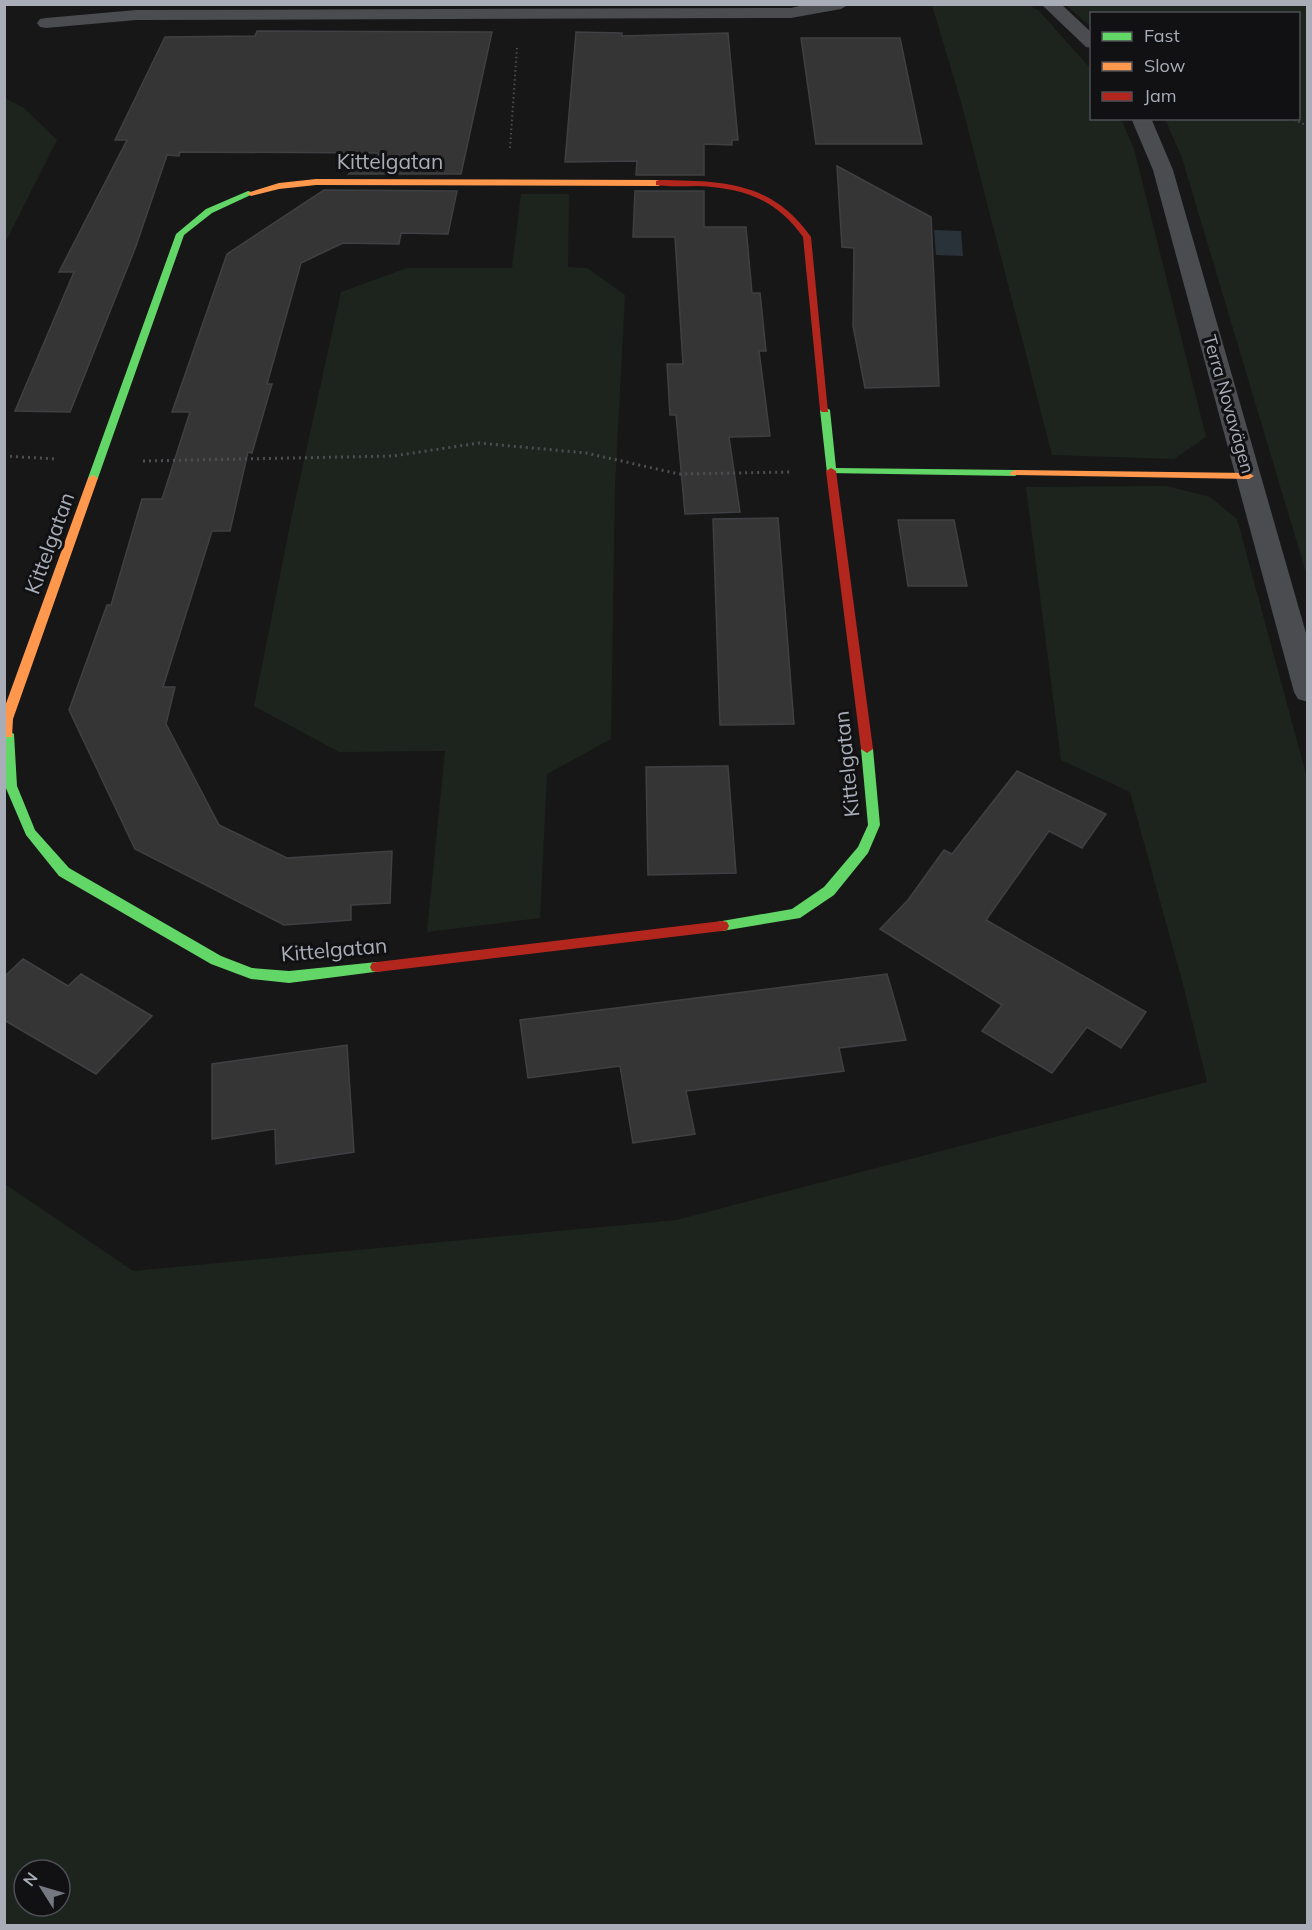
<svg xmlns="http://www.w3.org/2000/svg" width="1312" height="1930" viewBox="0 0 1312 1930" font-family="Mulish,sans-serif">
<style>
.green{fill:#1d241e;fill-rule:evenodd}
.water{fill:#2a3239}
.building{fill:#353536;stroke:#3f4043;stroke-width:1.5}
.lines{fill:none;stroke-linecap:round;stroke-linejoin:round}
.path-far1{stroke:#4d4e52;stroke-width:2;stroke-dasharray:1.5 3;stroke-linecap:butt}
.path{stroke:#4d4e52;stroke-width:3;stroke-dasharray:2 4;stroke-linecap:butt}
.street{fill:#4b4c50;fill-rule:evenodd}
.fast{fill:#63d668;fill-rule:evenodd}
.slow{fill:#ff974d;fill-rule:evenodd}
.jam{fill:#b3261e;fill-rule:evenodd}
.labels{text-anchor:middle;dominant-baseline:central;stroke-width:6;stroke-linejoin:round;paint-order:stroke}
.far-street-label{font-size:18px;fill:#a8adb8;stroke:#111113}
.street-label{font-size:21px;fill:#a8adb8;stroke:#111113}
</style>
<rect width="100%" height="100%" fill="#171717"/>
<g class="green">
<polygon points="932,5 1029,5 1039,11 1091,69 1092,118 1121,119 1134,149 1206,437 1174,459 1052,455 961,102"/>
<polygon points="1066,5 1307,5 1307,576 1182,158 1165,119 1298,118 1298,14 1092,14 1091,27"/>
<polygon points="5,98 24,108 57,140 5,243"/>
<polygon points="521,194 569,194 568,267 587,268 625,295 615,486 611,739 547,774 540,918 427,932 445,751 339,752 254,706 292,515 341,292 407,268 512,268"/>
<path d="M1166,486l44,11 27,22 70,259v1147h-1302v-741l128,87 543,-51 531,-138 -23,-94 -54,-196 -69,-32 -35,-273zM24,1870h36v36h-36z"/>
</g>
<polygon class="water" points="934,230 961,231 963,256 936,255"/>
<g class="building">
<polygon points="257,31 492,32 461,174 349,174 381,153 180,152 179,156 167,155 136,246 70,412 15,411 74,272 59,272 127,140 115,140 165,37 255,36"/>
<polygon points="576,32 622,33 622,36 728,33 738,140 732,140 732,145 704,144 704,175 636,175 637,161 565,162"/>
<polygon points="801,38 900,38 922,144 816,144"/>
<polygon points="837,166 931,217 939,386 865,388 853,326 854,248 842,247"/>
<polygon points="324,190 457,191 448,234 401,233 399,244 343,243 301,263 267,384 272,384 252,453 248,452 230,531 212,531 163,687 175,687 166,724 219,825 287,858 392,851 390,903 351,905 351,920 284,925 135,849 69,710 107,605 111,605 142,499 162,499 190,412 172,412 227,254"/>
<polygon points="635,191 704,191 704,227 746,227 752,293 760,293 766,351 759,351 770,436 729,437 740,512 685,514 676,415 670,415 667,364 683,364 675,237 633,237"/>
<polygon points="778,518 794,724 720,725 713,519"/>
<polygon points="898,520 954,520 967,586 908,586"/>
<polygon points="728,766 736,873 648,875 646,767"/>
<polygon points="1017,771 1106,814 1082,848 1049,831 986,920 1146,1012 1121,1048 1087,1027 1052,1073 982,1031 1002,1005 880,929 908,900 944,850 952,854"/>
<polygon points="23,959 68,986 81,974 152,1016 96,1074 4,1020 4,977"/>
<polygon points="887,974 906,1040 839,1048 844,1071 686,1091 695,1134 633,1143 620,1066 528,1078 520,1020"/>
<polygon points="347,1045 354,1152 276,1164 275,1129 212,1139 212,1064"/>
</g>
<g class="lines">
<g class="path-far1">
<polyline points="1290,118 1308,126"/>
<polyline points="510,148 517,48"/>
</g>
<g class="path">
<polyline points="4,456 57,459"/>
<polyline points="143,461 393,456 479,443 586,453 679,474 791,472"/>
</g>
<g class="street">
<polygon points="808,4 850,4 841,9 791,18 136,20 46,28 40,27 37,23 40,19 46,18 136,10 791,8"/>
<polygon points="1041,4 1061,4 1092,33 1092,48 1086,47"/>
<polygon points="1131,118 1151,118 1173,170 1308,640 1308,702 1298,699 1294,692 1153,170"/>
</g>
<g class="fast">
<polygon points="248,191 255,193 212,213 184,235 98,478 93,481 89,480 88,478 176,234 206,209"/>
<polygon points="825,407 830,410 836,468 1015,470 1020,473 1015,476 827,473 820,410"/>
<polygon points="8,730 14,734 17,786 35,830 69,868 221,956 252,968 289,971 377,962 382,963 384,967 382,971 289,983 251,979 211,964 59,876 26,835 5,786 4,731"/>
<polygon points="867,745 873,749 880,825 868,853 834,895 800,918 722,931 717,930 715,926 717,922 722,921 792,909 824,887 858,847 868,825 861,749"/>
</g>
<g class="slow">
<polygon points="316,179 659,180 663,183 659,186 316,185 279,189 251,196 247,193 279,183"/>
<polygon points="1015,470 1249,473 1254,476 1249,479 1011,475 1010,473"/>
<polygon points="93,475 98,478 13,719 12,737 4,737 4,709 88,478"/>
</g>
<g class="jam">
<path d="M659,180c63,1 113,1 152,57l17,175h-6l-2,-2 -17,-173c-27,-38 -60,-49 -105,-51 -14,0 -28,1 -42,-1v-4z"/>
<polygon points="831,468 836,471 873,749 867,753 861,749 826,471"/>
<polygon points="722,921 727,922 729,926 727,930 722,931 377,972 372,971 370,967 372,963 377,962"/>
</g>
</g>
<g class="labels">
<g class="far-street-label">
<text transform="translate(1229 404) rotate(74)">Terra Novavägen</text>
</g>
<g class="street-label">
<text x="390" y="161">Kittelgatan</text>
<text transform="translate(49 543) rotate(-70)">Kittelgatan</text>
<text transform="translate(846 764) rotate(-96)">Kittelgatan</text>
<text transform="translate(334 949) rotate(-5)">Kittelgatan</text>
</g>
</g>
<rect width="1312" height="1930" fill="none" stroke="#a8adb8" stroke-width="12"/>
<rect x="1090" y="12" width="210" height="108" fill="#111113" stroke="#4d4f55" stroke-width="1.5"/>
<rect x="1102" y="32" width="30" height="9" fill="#63d668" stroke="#4d4f55" stroke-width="1.5"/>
<text x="1144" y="42" font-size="18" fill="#a8adb8">Fast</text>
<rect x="1102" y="62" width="30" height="9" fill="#ff974d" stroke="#4d4f55" stroke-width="1.5"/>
<text x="1144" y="72" font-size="18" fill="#a8adb8">Slow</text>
<rect x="1102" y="92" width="30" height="9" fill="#b3261e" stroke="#4d4f55" stroke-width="1.5"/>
<text x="1144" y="102" font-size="18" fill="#a8adb8">Jam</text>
<g transform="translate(42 1888) rotate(307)"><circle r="28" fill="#111113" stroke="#4d4f55" stroke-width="1.5"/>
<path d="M0-4.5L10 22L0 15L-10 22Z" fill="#757880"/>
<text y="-9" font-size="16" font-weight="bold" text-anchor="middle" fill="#a8adb8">N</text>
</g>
</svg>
